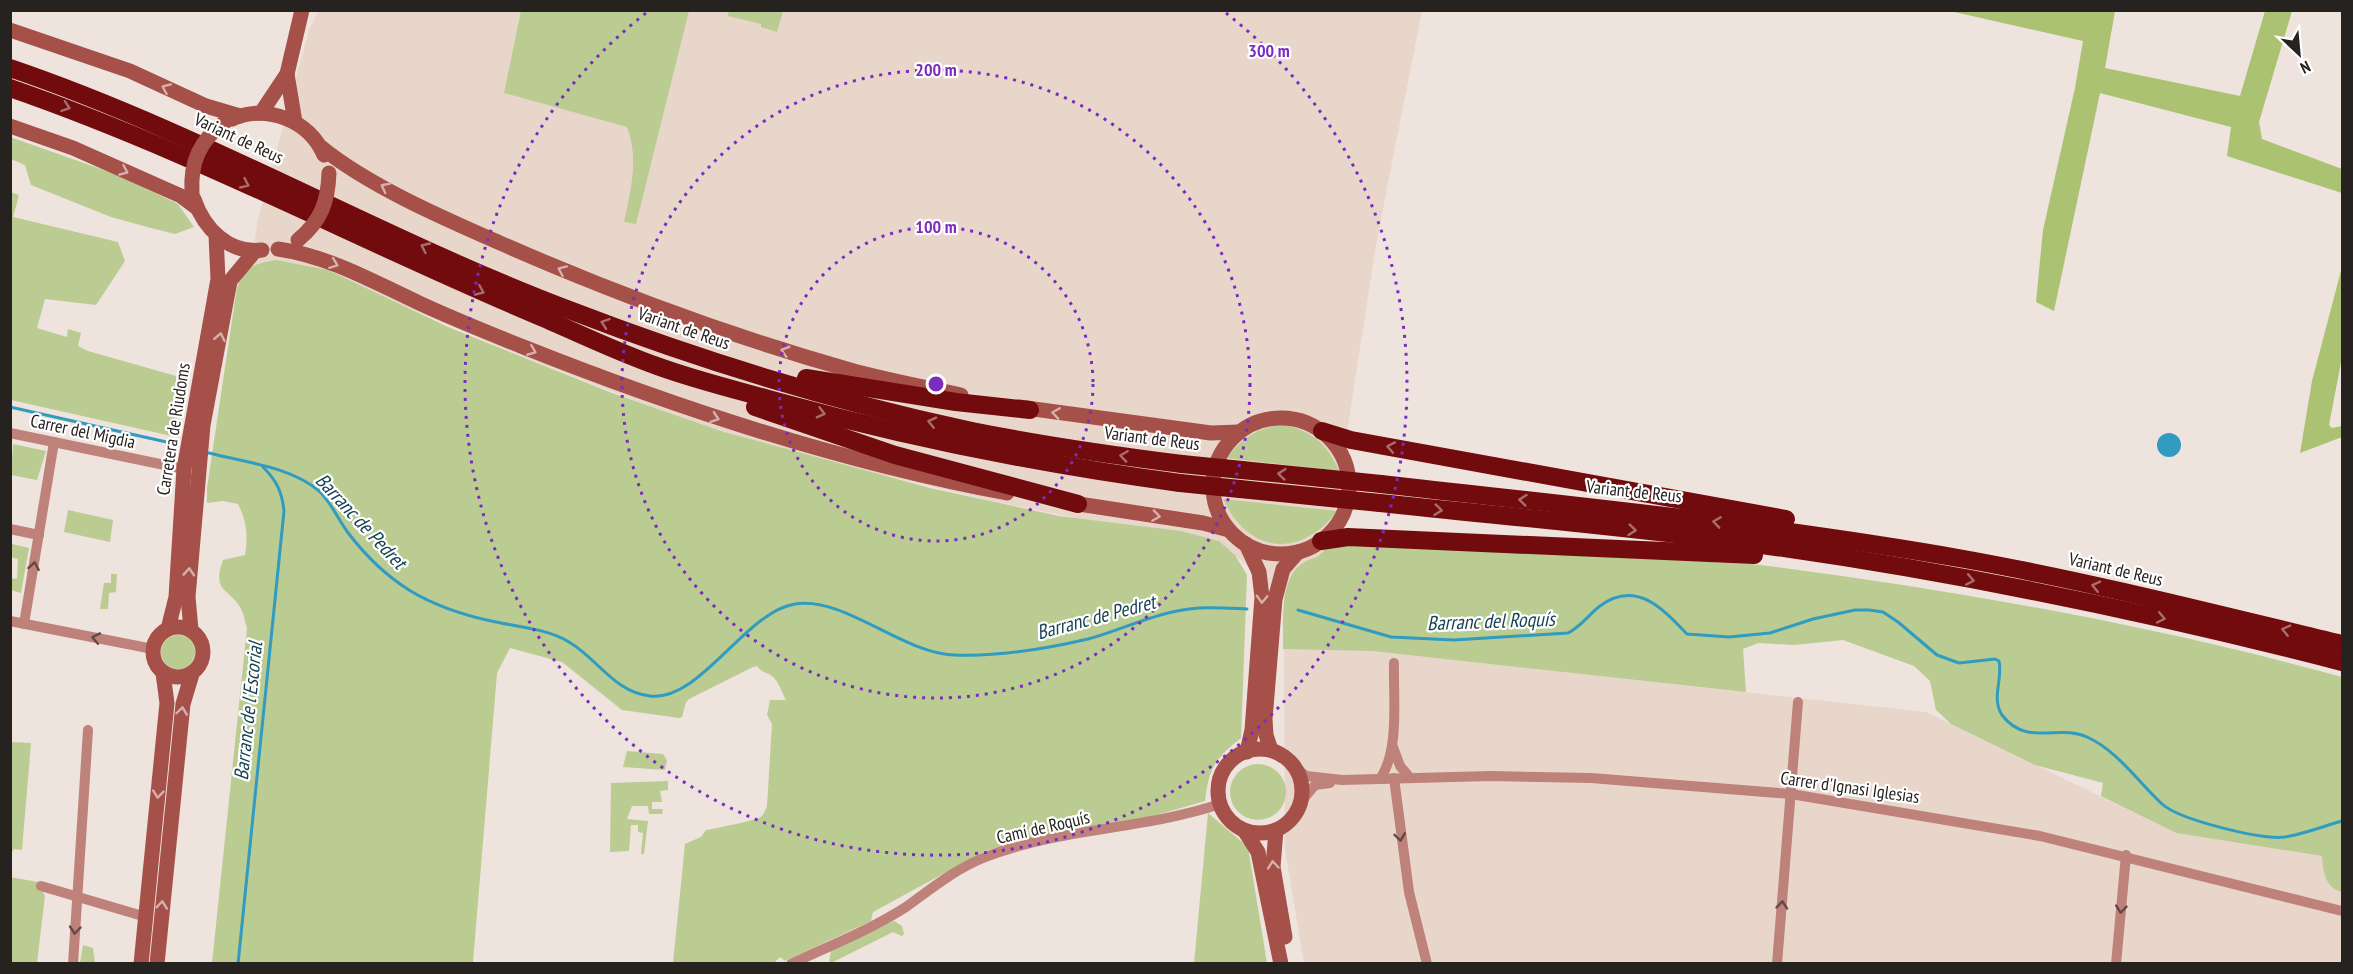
<svg xmlns="http://www.w3.org/2000/svg" width="2353" height="974" viewBox="0 0 2353 974" font-family="'PT Sans Narrow',sans-serif">
<style>
.built{fill:#e8d6cb}
.green{fill:#bacc92}
.forest{fill:#aac272}
.water{fill:#319bc0}
.lines{fill:none;stroke-linecap:round;stroke-linejoin:round}
.stream{stroke:#319bc0;stroke-width:3}
.street{stroke:#be827b;stroke-width:10}
.secondary{stroke:#a55048;stroke-width:15}
.highway{stroke:#710b0d;stroke-width:18}
.secondary-bridge{stroke:#a55048;stroke-width:15}
.highway-bridge{stroke:#710b0d;stroke-width:18}
.oneway{stroke:#d6b0ad}
.oneway2{stroke:#aa6d6e}
.oneway3{stroke:#634844}
.ring{fill:none;stroke:#7b2cbf;stroke-width:3;stroke-dasharray:3 6}
.labels{text-anchor:middle;dominant-baseline:central;stroke-width:4.5;stroke-linejoin:round;paint-order:stroke}
.street-label{font-size:18px;fill:#26221f;stroke:#fff}
.water-label{font-size:20px;font-style:italic;fill:#174353;stroke:#fff}
.centre{fill:#7b2cbf;stroke:#fff;stroke-width:3}
.ring-label{font-size:18px;text-anchor:middle;font-weight:bold;fill:#7b2cbf;stroke:#fff;stroke-width:4.5;stroke-linejoin:round;paint-order:stroke}
</style>
<rect width="100%" height="100%" fill="#eee3dd"/>
<polygon class="built" points="318,11 1422,11 1377,239 1329,547 1372,651 1926,712 2176,833 2322,856 2323,866 2337,891 2342,892 2342,963 1304,963 1285,849 1284,650 1289,603 1219,541 1181,531 1076,518 997,502 827,462 721,431 641,403 534,361 387,299 328,270 251,268 258,219 309,30"/>
<g class="green">
<path d="M521,11h168l-53,213 -12,-2c7,-33 15,-63 3,-95l-123,-34z"/>
<polygon points="729,11 729,10 783,11 777,32 761,27 761,24 728,16"/>
<polygon points="10,137 118,175 178,204 194,227 175,234 151,228 111,217 31,185 25,165 11,159"/>
<polygon points="10,192 19,195 13,217 118,242 125,261 96,305 45,299 37,328 67,337 68,329 81,333 78,346 88,351 183,378 176,426 179,427 176,437 11,400"/>
<path d="M276,260l52,10 120,57 164,66 112,39 206,56 129,28 122,15 38,10 16,14 12,20 -6,163c-26,21 -32,29 -36,63l-55,16 -142,27 -23,7 -112,61 -2,9 -86,40 -5,-4 -6,6h-101l12,-119 16,-7 5,-7c7,-1 50,-10 53,-12 5,-3 6,-7 8,-12l5,-82 -5,-9 3,-15h16c-4,-7 -7,-18 -13,-23 -6,-5 -11,-4 -16,-11l-4,1 -64,32 -3,3 -4,15 -3,1 -57,-8 -60,-48 -52,-14 -13,25 -24,289 194,1h-455l35,-335c-2,-6 -3,-14 -6,-19 -11,-21 -30,-16 -18,-49l22,-5c3,-19 2,-34 -7,-51l-15,-3 -16,2v-15l30,-201c9,-21 17,-23 39,-27z"/>
<path d="M1287,425c27,8 41,20 52,46l-112,-13c16,-22 33,-32 60,-33z"/>
<polygon points="13,444 46,451 37,480 11,475"/>
<path d="M1223,499l114,12c-36,48 -89,43 -114,-12z"/>
<polygon points="68,510 113,520 110,542 64,532"/>
<polygon points="12,544 29,548 21,593 11,590 11,578 17,579 18,559 11,557"/>
<path d="M1353,544l399,20c198,25 397,60 590,113v215c-17,-4 -19,-21 -20,-36l-146,-23 -75,-37 2,-13 -68,-18 -84,-41 -15,-14 -6,-29 -16,-15 -71,-26 -49,5 -36,-2 -15,6 3,43 -374,-41 -89,-2c1,-31 -6,-81 31,-91 6,-1 9,-8 15,-11 7,-2 17,-2 24,-3z"/>
<polygon points="111,574 117,574 116,592 109,593 108,609 100,609 104,583 111,583"/>
<circle cx="178" cy="652" r="17"/>
<polygon points="10,742 31,743 22,850 14,849 11,853"/>
<polygon points="627,751 663,754 667,760 665,770 623,767"/>
<circle cx="1258" cy="792" r="28"/>
<polygon points="668,781 668,790 660,791 662,802 652,802 652,809 663,809 662,814 649,814 648,806 632,806 627,819 648,821 644,854 641,854 643,833 638,832 638,825 631,825 629,851 610,852 611,783"/>
<polygon points="1208,813 1248,847 1267,963 1194,964"/>
<polygon points="10,877 38,882 45,896 37,963 11,963"/>
<polygon points="894,921 902,926 904,934 902,936 893,932 829,964 831,950"/>
<polygon points="83,945 93,948 95,963 80,963"/>
</g>
<g class="forest">
<polygon points="1950,11 2115,11 2105,68 2240,96 2265,11 2292,11 2259,122 2262,139 2342,169 2342,193 2227,156 2231,127 2100,93 2054,311 2036,302 2043,230 2075,88 2083,41"/>
<polygon points="2342,267 2342,357 2329,425 2332,428 2342,426 2342,437 2300,453 2312,381"/>
</g>
<circle class="water" cx="2169" cy="445" r="12"/>
<g class="lines">
<g class="stream">
<polyline points="10,407 171,443"/>
<path d="M209,453c35,9 83,14 110,38 13,12 19,29 30,43 17,22 36,41 60,56 26,16 57,26 87,32 24,5 52,7 73,20 29,17 45,50 81,54 50,6 95,-84 145,-92 49,-8 107,49 159,51 44,2 91,-6 134,-16 30,-8 58,-22 89,-28 23,-5 47,-3 70,-2"/>
<path d="M1298,610l93,27 63,3 114,-7c14,-7 20,-18 32,-27 36,-27 63,3 87,28l42,3 41,-4 43,-14 42,-9h14l14,2 15,10 39,33 22,8 36,-4 4,2c4,18 -8,37 3,54 24,32 57,9 85,22 31,14 51,45 75,67 18,16 99,36 123,33 19,-3 39,-11 57,-16"/>
<path d="M238,964l46,-453c-2,-19 -7,-30 -21,-44"/>
</g>
<g class="street">
<polyline points="10,433 184,469"/>
<polyline points="10,529 39,535"/>
<polyline points="10,621 153,649"/>
<polyline points="24,624 54,442"/>
<polyline points="1393,747 1400,766 1410,778"/>
<polyline points="1293,766 1306,776 1342,780 1491,776 1591,778 1791,794 2040,836 2342,911"/>
<polyline points="1394,778 1409,892 1427,964"/>
<path d="M1380,779c20,-29 13,-82 14,-116"/>
<polyline points="1299,804 1315,785 1330,783"/>
<polyline points="41,886 146,917"/>
<polyline points="73,964 88,730"/>
<path d="M791,964c38,-18 79,-34 115,-57 25,-18 48,-37 77,-49 74,-30 159,-28 237,-54"/>
<polyline points="1777,964 1798,702"/>
<polyline points="2116,964 2126,855"/>
</g>
<g class="secondary">
<polyline points="10,30 130,71 206,106 240,116"/>
<polyline points="287,74 295,122"/>
<polyline points="261,113 287,74 302,10"/>
<path d="M232,119c35,-15 77,1 92,36"/>
<polyline points="10,126 73,148 181,196 197,208"/>
<path d="M321,147c48,39 122,71 179,96 114,50 230,93 350,127 36,10 74,17 111,25"/>
<path d="M194,199c10,30 35,55 68,51"/>
<path d="M278,249c50,7 94,32 139,53 34,16 69,30 104,44 158,63 319,116 486,147"/>
<polyline points="1019,407 1211,433 1239,432"/>
<circle cx="1281" cy="486" r="68"/>
<polyline points="1066,502 1203,523 1229,530"/>
<polyline points="1246,544 1259,572 1262,597 1252,730 1247,752"/>
<circle cx="178" cy="652" r="25"/>
<polyline points="168,629 176,597 184,469 218,279 216,235"/>
<polyline points="191,630 188,597 203,425 230,281 255,251"/>
<circle cx="1260" cy="791" r="42"/>
<polyline points="1271,750 1266,735 1265,719 1275,599 1283,569 1298,552"/>
<polyline points="1244,830 1258,852 1281,964"/>
<polyline points="1276,830 1273,867 1285,937"/>
<polyline points="141,964 167,703 163,673"/>
<polyline points="157,964 183,704 192,674"/>
</g>
<g class="highway">
<path d="M10,68c194,66 371,171 562,243 130,50 264,91 400,120 69,14 139,24 210,33"/>
<path d="M10,88c185,64 358,157 538,232 36,16 72,33 109,46 41,15 84,25 126,37 131,36 262,62 397,80"/>
<polyline points="806,378 956,402 1030,410"/>
<polyline points="755,407 895,455 1078,504"/>
<polyline points="1322,431 1351,440 1786,519"/>
<polyline points="1242,470 1322,478"/>
<path d="M1381,484c195,22 390,41 583,75 128,23 253,55 378,85"/>
<polyline points="1240,489 1320,497"/>
<path d="M1380,503c112,12 225,22 337,36 211,27 420,70 625,123"/>
<polyline points="1321,541 1348,537 1754,555"/>
</g>
<g class="secondary-bridge">
<path d="M192,193c-2,-31 8,-53 33,-71"/>
<path d="M298,240c23,-19 30,-38 31,-67"/>
</g>
<g class="highway-bridge">
<polyline points="1182,464 1242,470"/>
<polyline points="1322,478 1381,484"/>
<polyline points="1180,483 1240,489"/>
<polyline points="1320,497 1380,503"/>
</g>
</g>
<defs><path id="oneway-chevron" d="M-2-3.5L2.5 0L-2 3.5" fill="none" stroke-width="1.6" stroke-linecap="round" stroke-linejoin="round" transform="scale(1.5)"/></defs>
<g class="oneway">
<use href="#oneway-chevron" transform="translate(166 88) rotate(-156)"/>
<use href="#oneway-chevron" transform="translate(124 171) rotate(24)"/>
<use href="#oneway-chevron" transform="translate(385 187) rotate(-153)"/>
<use href="#oneway-chevron" transform="translate(334 264) rotate(21)"/>
<use href="#oneway-chevron" transform="translate(562 270) rotate(-156)"/>
<use href="#oneway-chevron" transform="translate(220 337) rotate(-79)"/>
<use href="#oneway-chevron" transform="translate(532 351) rotate(22)"/>
<use href="#oneway-chevron" transform="translate(785 351) rotate(-163)"/>
<use href="#oneway-chevron" transform="translate(1056 413) rotate(-172)"/>
<use href="#oneway-chevron" transform="translate(715 418) rotate(19)"/>
<use href="#oneway-chevron" transform="translate(1156 516) rotate(8)"/>
<use href="#oneway-chevron" transform="translate(189 572) rotate(-86)"/>
<use href="#oneway-chevron" transform="translate(1262 599) rotate(92)"/>
<use href="#oneway-chevron" transform="translate(182 711) rotate(-82)"/>
<use href="#oneway-chevron" transform="translate(158 794) rotate(96)"/>
<use href="#oneway-chevron" transform="translate(1273 865) rotate(-95)"/>
<use href="#oneway-chevron" transform="translate(162 905) rotate(-84)"/>
</g>
<g class="oneway2">
<use href="#oneway-chevron" transform="translate(66 107) rotate(19)"/>
<use href="#oneway-chevron" transform="translate(245 184) rotate(25)"/>
<use href="#oneway-chevron" transform="translate(425 247) rotate(-155)"/>
<use href="#oneway-chevron" transform="translate(480 291) rotate(23)"/>
<use href="#oneway-chevron" transform="translate(605 323) rotate(-161)"/>
<use href="#oneway-chevron" transform="translate(821 413) rotate(15)"/>
<use href="#oneway-chevron" transform="translate(932 422) rotate(-167)"/>
<use href="#oneway-chevron" transform="translate(1391 447) rotate(-169)"/>
<use href="#oneway-chevron" transform="translate(1124 456) rotate(-172)"/>
<use href="#oneway-chevron" transform="translate(1282 474) rotate(-174)"/>
<use href="#oneway-chevron" transform="translate(1523 500) rotate(-174)"/>
<use href="#oneway-chevron" transform="translate(1438 510) rotate(6)"/>
<use href="#oneway-chevron" transform="translate(1717 522) rotate(-172)"/>
<use href="#oneway-chevron" transform="translate(1632 530) rotate(6)"/>
<use href="#oneway-chevron" transform="translate(1970 580) rotate(11)"/>
<use href="#oneway-chevron" transform="translate(2096 586) rotate(-167)"/>
<use href="#oneway-chevron" transform="translate(2161 618) rotate(12)"/>
<use href="#oneway-chevron" transform="translate(2286 630) rotate(-167)"/>
</g>
<g class="oneway3">
<use href="#oneway-chevron" transform="translate(34 566) rotate(-80)"/>
<use href="#oneway-chevron" transform="translate(96 638) rotate(-169)"/>
<use href="#oneway-chevron" transform="translate(1400 837) rotate(82)"/>
<use href="#oneway-chevron" transform="translate(1782 905) rotate(-85)"/>
<use href="#oneway-chevron" transform="translate(2121 909) rotate(96)"/>
<use href="#oneway-chevron" transform="translate(75 930) rotate(95)"/>
</g>
<g class="ring">
<circle cx="936" cy="384" r="157"/>
<circle cx="936" cy="384" r="314"/>
<path d="M1226 13A471 471 0 1 1 646 13"/>
</g>
<g class="labels">
<g class="street-label">
<text transform="translate(239 138) rotate(25)">Variant de Reus</text>
<text transform="translate(684 328) rotate(19)">Variant de Reus</text>
<text transform="translate(173 429) rotate(-81)">Carretera de Riudoms</text>
<text transform="translate(83 431) rotate(12)">Carrer del Migdia</text>
<text transform="translate(1152 438) rotate(7)">Variant de Reus</text>
<text transform="translate(1634 491) rotate(6)">Variant de Reus</text>
<text transform="translate(2116 569) rotate(13)">Variant de Reus</text>
<text transform="translate(1850 787) rotate(8)">Carrer d'Ignasi Iglesias</text>
<text transform="translate(1043 827) rotate(-13)">Camí de Roquís</text>
</g>
<g class="water-label">
<text transform="translate(361 521) rotate(47)">Barranc de Pedret</text>
<text transform="translate(1096 617) rotate(-15)">Barranc de Pedret</text>
<text transform="translate(1491 621) rotate(-2)">Barranc del Roquís</text>
<text transform="translate(248 711) rotate(-84)">Barranc de l'Escorial</text>
</g>
</g>
<circle cx="936" cy="384" r="9" class="centre"/>
<g class="ring-label">
<text x="1269" y="57">300 m</text>
<text x="936" y="76">200 m</text>
<text x="936" y="233">100 m</text>
</g>
<rect width="2353" height="974" fill="none" stroke="#26221f" stroke-width="24"/>
<g transform="translate(2299 54) rotate(154)" stroke="#ffffff" stroke-width="4.5" paint-order="stroke">
<path d="M0-4.5L10 22L0 15L-10 22Z" fill="#26221f"/>
<text y="-9" font-size="16" font-weight="bold" text-anchor="middle" fill="#26221f">N</text>
</g>
</svg>
